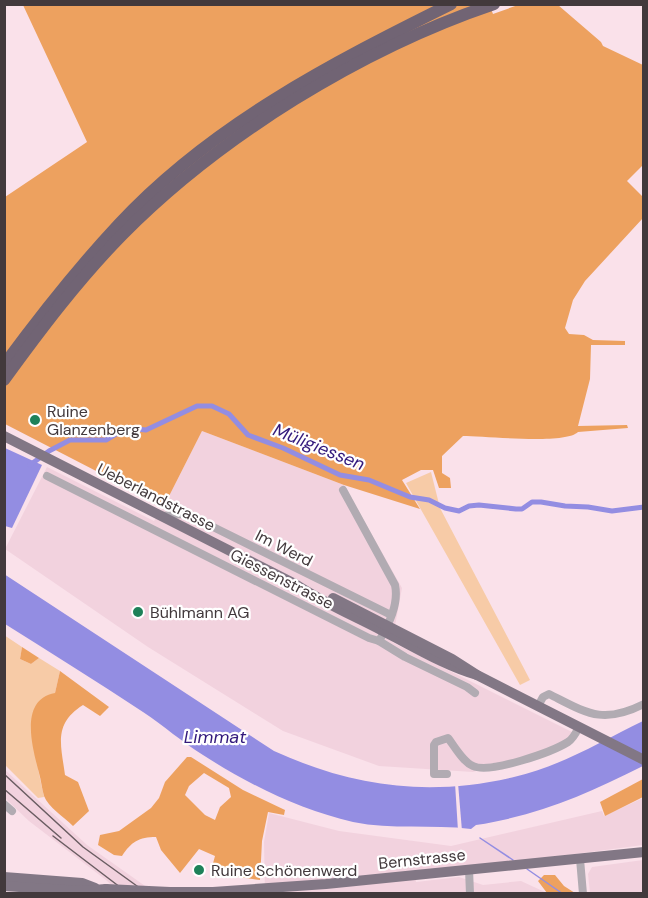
<svg xmlns="http://www.w3.org/2000/svg" width="648" height="898" viewBox="0 0 648 898" font-family="'DM Sans',sans-serif">
<style>
.built{fill:#f2d2de}
.green{fill:#f7cba7}
.forest{fill:#eda15f;fill-rule:evenodd}
.water{fill:#938de2}
.pier{fill:#fae1ea}
.lines{fill:none;stroke-linecap:round;stroke-linejoin:round}
.stream{stroke:#938de2;stroke-width:1.5}
.canal{stroke:#938de2;stroke-width:5}
.minor{stroke:#b1abb2;stroke-width:8}
.major{stroke:#827785;stroke-width:10}
.highway{stroke:#716474;stroke-width:12}
.rail{stroke:#6a5d62;stroke-width:1.5}
.major-bridge{stroke:#827785;stroke-width:10}
.poi-dot{fill:#1e8159;stroke:#fff;stroke-width:2}
.labels{text-anchor:middle;dominant-baseline:central;stroke-width:4.5;stroke-linejoin:round;paint-order:stroke}
.poi-label{font-size:16px;fill:#42393c;stroke:#fff;text-anchor:start}
.street-label{font-size:16px;fill:#42393c;stroke:#fff}
.water-label{font-size:18px;font-style:italic;fill:#331a7c;stroke:#fff}
</style>
<rect width="100%" height="100%" fill="#fae1ea"/>
<g class="built">
<polygon points="202,431 344,485 402,588 392,642 574,733 559,746 473,772 379,766 283,731 148,647 5,549 47,467 154,521 164,506"/>
<polygon points="4,769 87,845 155,893 120,893 106,880 29,821 5,798"/>
<polygon points="643,798 643,845 545,858 415,871 416,882 459,877 483,885 521,881 547,893 265,894 264,842 269,813 339,831 451,846 602,811 604,816"/>
<polygon points="643,860 643,893 590,893 588,874 592,867"/>
</g>
<g class="green">
<polygon points="431,472 440,508 530,680 520,685 406,483"/>
<polygon points="4,635 22,647 20,659 31,664 39,658 60,671 38,769 44,797 38,798 5,765"/>
</g>
<g class="forest">
<path d="M489,4l4,10 25,-9h40l43,37 2,4 40,19v100l-16,16 16,16v21l-58,63 -12,19 -8,28 4,6 15,1 9,5 32,1v4h-34l-1,34 -12,47 49,-1 1,3 -50,4c-13,13 -93,4 -115,4l-21,20v17l8,5 1,10h-12l-6,-18h-12l-19,10 18,29 -76,-24 -142,-54 -38,75 -159,-82v-227l82,-55 -64,-137z"/>
<polygon points="22,647 39,658 31,664 20,659"/>
<path d="M60,671l49,36 -9,9 -17,-11c-30,19 -22,40 -18,70l13,7 11,29 -16,15c-9,-9 -25,-19 -29,-30 -2,-7 -3,-16 -5,-23 -6,-24 -21,-73 16,-80z"/>
<path d="M187,757h4l52,33 42,20 -1,5 -16,-3 -6,29 -2,39 -28,-4 -20,1 4,-6 -4,-4 3,-11 -16,-7 -19,24 -19,-23 -5,-13c-17,0 -25,5 -34,19l-8,-1 -16,-10 2,-10 19,-4 32,-23 8,-10 6,-16zM204,773l25,15 2,9 -11,10 -5,13 -10,-5 -20,-20 4,-9z"/>
<polygon points="643,779 643,797 605,816 600,802"/>
<polygon points="544,875 555,875 564,886 575,893 547,893 538,881"/>
</g>
<g class="water">
<polygon points="5,448 42,465 12,528 5,526"/>
<path d="M4,574l270,177c79,36 155,46 240,26 45,-10 88,-36 129,-56v45c-57,28 -102,49 -167,59l-5,4c-39,-5 -79,1 -118,-7 -53,-12 -105,-38 -150,-67 -21,-13 -39,-29 -60,-43 -45,-30 -92,-59 -138,-88z"/>
</g>
<polygon class="pier" points="455,783 458,783 462,831 458,831"/>
<g class="lines">
<g class="stream">
<polyline points="480,838 513,860"/>
<polyline points="527,869 563,894"/>
</g>
<polyline class="canal" points="30,465 49,451 70,440 106,440 126,428 146,430 197,406 212,406 229,414 248,435 283,448 340,475 369,480 410,497 429,500 445,508 459,511 469,506 479,505 516,509 522,509 532,502 541,502 565,506 588,507 612,511 644,507"/>
<g class="minor">
<path d="M47,476l322,162 10,3c10,-17 20,-37 16,-56l-52,-95"/>
<polyline points="162,516 183,514 191,516 391,615"/>
<polyline points="379,641 405,657 467,687 475,693"/>
<path d="M538,706l5,-9 6,-3c38,19 53,31 95,10"/>
<path d="M447,774h-13v-29l2,-3 12,-4c7,9 15,24 25,28 17,8 79,-14 95,-24 5,-3 8,-9 11,-15"/>
<polyline points="4,804 12,811"/>
<polyline points="580,859 583,894"/>
<polyline points="469,869 470,894"/>
</g>
<g class="major">
<path d="M4,436l291,148c27,18 57,31 86,46 32,16 62,35 96,45"/>
<polyline points="333,598 452,659 477,675 644,760"/>
<polyline points="4,877 82,883 95,888"/>
<polyline points="4,886 81,891 106,889"/>
<polyline points="170,892 213,892 326,884 644,852"/>
</g>
<g class="highway">
<path d="M4,365c36,-49 74,-97 115,-141 92,-99 213,-161 332,-220"/>
<path d="M4,380c37,-51 74,-100 118,-145 98,-99 239,-186 372,-231"/>
</g>
<g class="rail">
<polyline points="4,774 83,847 148,894"/>
<polyline points="4,789 61,838"/>
<polyline points="53,836 129,894"/>
</g>
<polyline class="major-bridge" points="106,889 170,892"/>
</g>
<g class="poi-dot">
<circle cx="35" cy="420" r="6"/>
<circle cx="138" cy="612" r="6"/>
<circle cx="199" cy="870" r="6"/>
</g>
<g class="labels">
<g class="poi-label">
<text x="47" y="411">Ruine<tspan x="47" dy="18">Glanzenberg</tspan></text>
<text x="150" y="612">Bühlmann AG</text>
<text x="211" y="870">Ruine Schönenwerd</text>
</g>
<g class="street-label">
<text transform="translate(156 497) rotate(27)">Ueberlandstrasse</text>
<text transform="translate(284 548) rotate(27)">Im Werd</text>
<text transform="translate(282 579) rotate(27)">Giessenstrasse</text>
<text transform="translate(422 859) rotate(-6)">Bernstrasse</text>
</g>
<g class="water-label">
<text transform="translate(319 447) rotate(22)">Müligiessen</text>
<text x="215" y="737">Limmat</text>
</g>
</g>
<rect width="648" height="898" fill="none" stroke="#42393c" stroke-width="12"/>
</svg>
